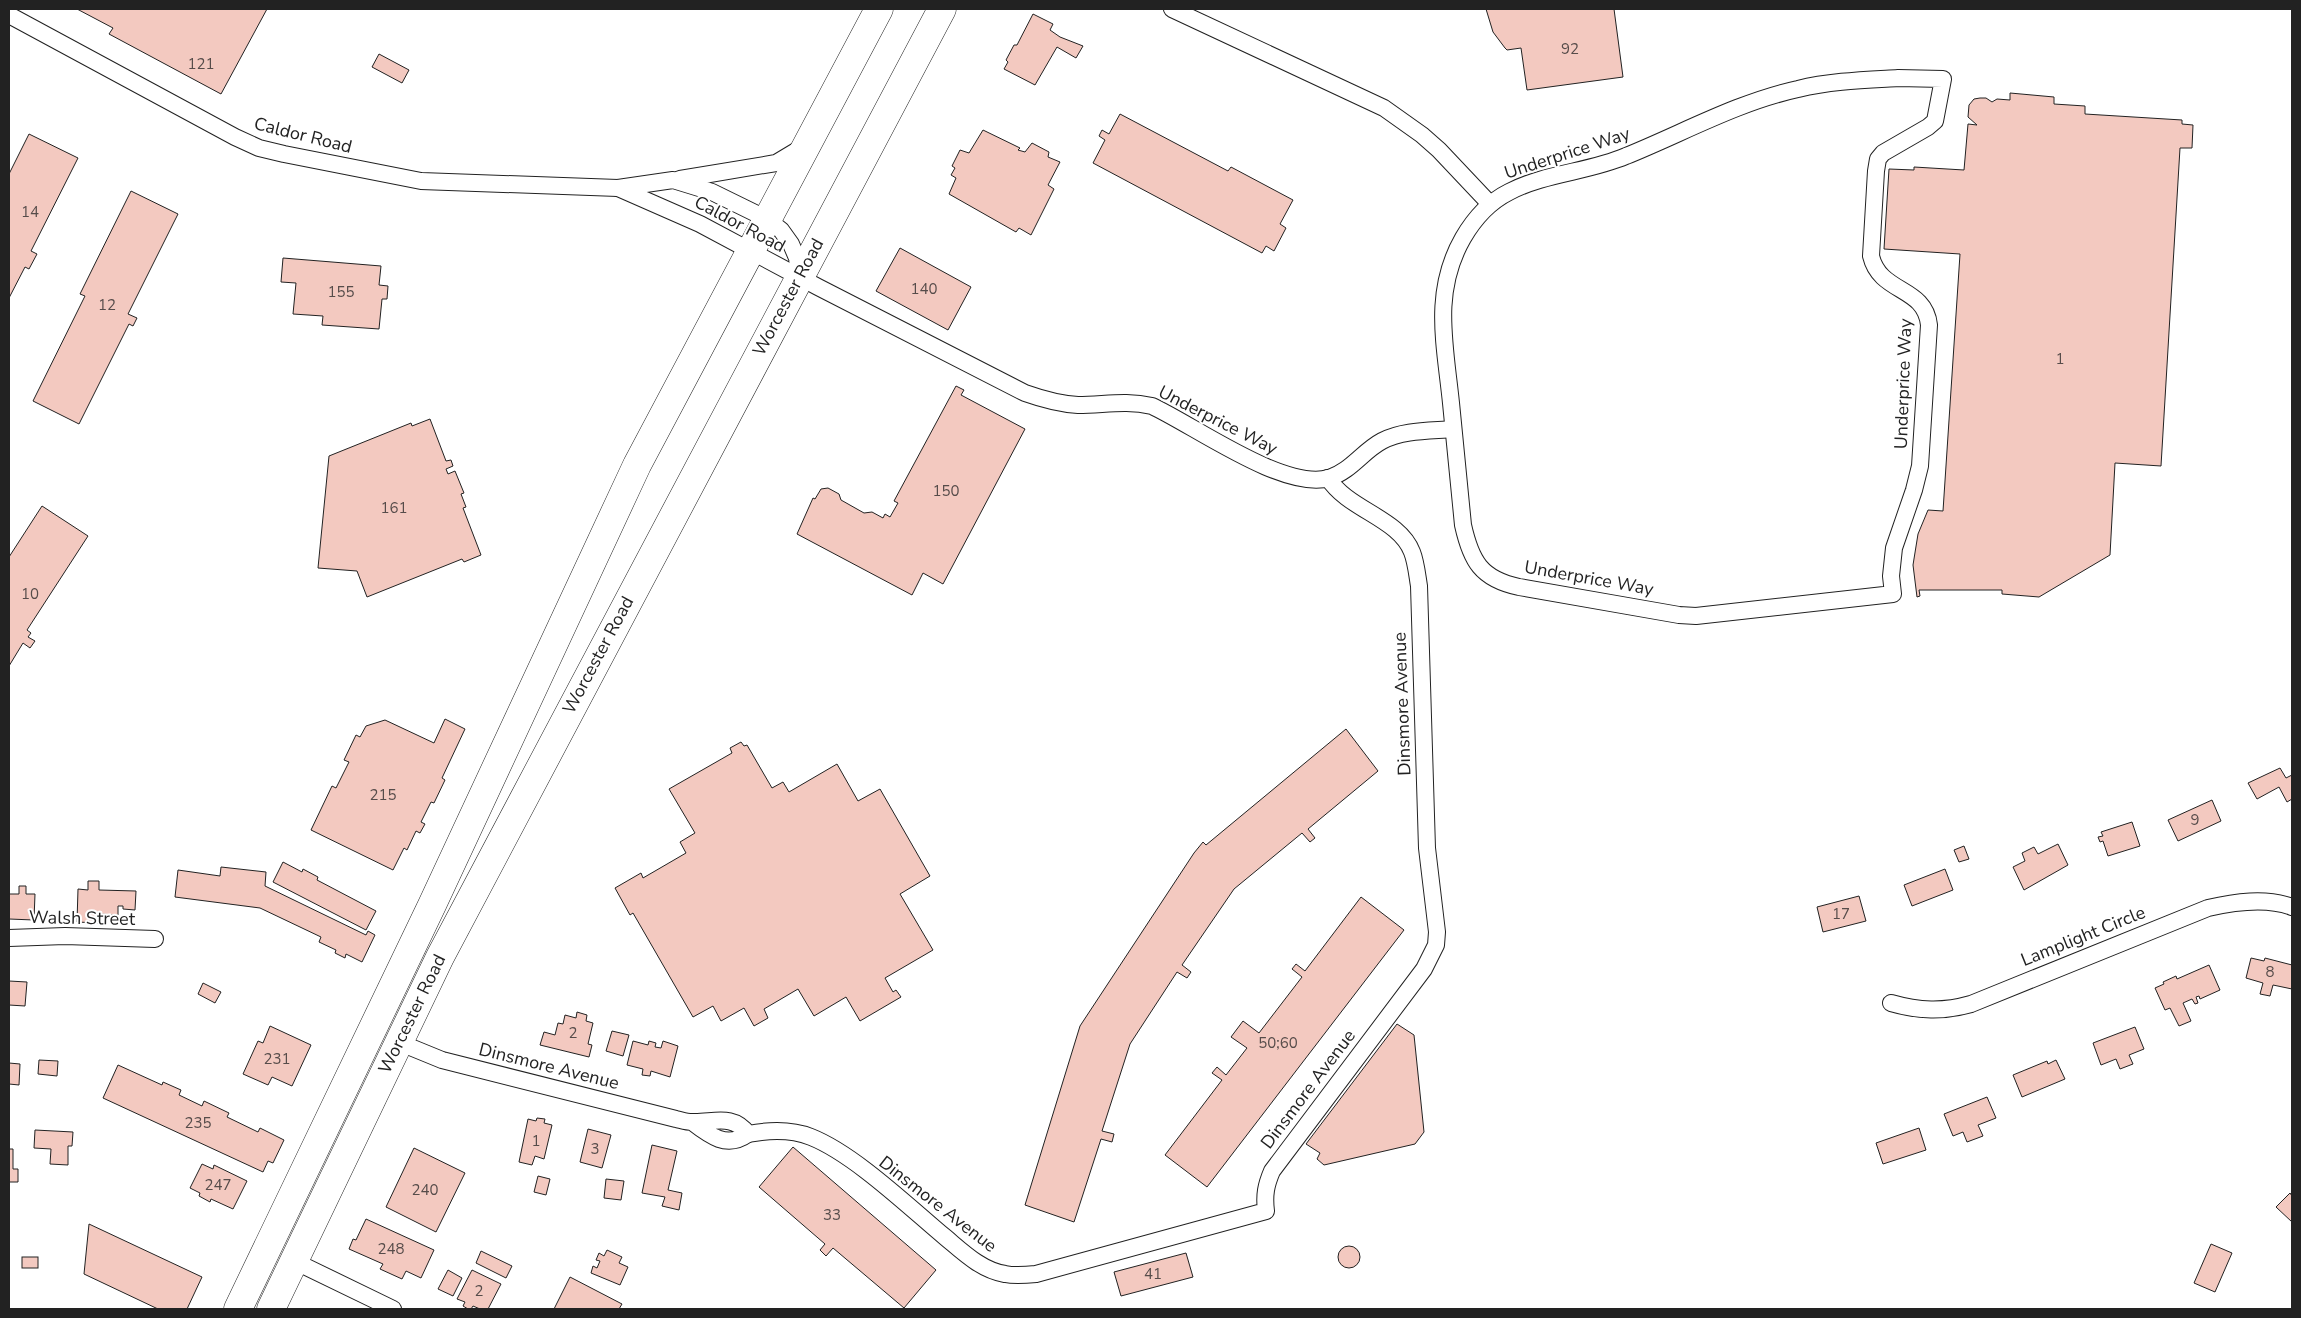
<svg xmlns="http://www.w3.org/2000/svg" width="2301" height="1318" viewBox="0 0 2301 1318" font-family="'Nunito Sans',sans-serif">
<style>
.building{fill:#f3c9c0;stroke:#222}
.lines{fill:none;stroke-linecap:round;stroke-linejoin:round}
.street-casing{stroke:#222;stroke-width:18}
.highway-casing{stroke:#222;stroke-width:29}
.street{stroke:#fff;stroke-width:16}
.highway{stroke:#fff;stroke-width:28}
.labels{text-anchor:middle;dominant-baseline:central;stroke-width:4;stroke-linejoin:round;paint-order:stroke}
.number-label{font-size:15px;fill:#564c4a}
.street-label{font-size:18px;fill:#222;stroke:#fff}
</style>
<rect width="100%" height="100%" fill="#fff"/>
<g class="building">
<polygon points="77,9 267,9 221,94 109,34 113,28"/>
<polygon points="1486,9 1614,9 1623,77 1527,90 1521,48 1507,50 1505,48 1493,32"/>
<polygon points="1033,14 1053,24 1050,30 1060,37 1083,46 1076,58 1057,47 1035,85 1004,69 1008,62 1006,60 1014,45 1017,45"/>
<polygon points="379,54 409,70 402,83 372,67"/>
<polygon points="2010,93 2054,97 2054,104 2085,106 2085,114 2182,120 2182,124 2193,125 2192,148 2180,148 2161,466 2115,463 2110,555 2039,597 2002,594 2002,590 1919,590 1920,596 1917,597 1913,565 1918,534 1928,510 1943,511 1960,254 1884,249 1889,169 1914,170 1914,167 1964,170 1968,124 1977,125 1968,117 1969,105 1974,99 1980,98 1986,98 1992,102 1997,99 2010,100"/>
<polygon points="1120,114 1228,171 1231,167 1293,200 1280,224 1286,228 1274,251 1266,246 1262,253 1093,163 1105,140 1099,136 1102,130 1109,134"/>
<polygon points="983,130 1020,148 1018,150 1025,152 1032,143 1049,152 1048,157 1060,162 1048,185 1054,189 1031,235 1019,228 1016,232 949,194 956,178 951,175 955,168 952,166 960,150 969,153"/>
<polygon points="29,134 78,158 31,251 37,254 29,269 25,267 9,298 9,174"/>
<polygon points="131,191 178,214 128,314 137,318 133,326 129,324 79,424 33,401 85,296 80,294"/>
<polygon points="900,248 971,287 948,330 876,291"/>
<polygon points="283,258 381,266 379,285 388,286 387,299 382,299 379,329 322,325 323,316 293,314 296,283 281,282"/>
<polygon points="956,386 964,390 961,395 1025,429 943,584 923,573 912,595 797,534 813,498 815,499 821,489 828,488 839,494 841,500 864,513 872,512 883,518 885,514 890,517 898,503 894,501"/>
<polygon points="430,419 446,461 451,460 453,466 446,469 448,474 455,471 464,493 461,494 466,507 463,508 481,555 464,562 462,559 367,597 357,571 318,568 329,456 411,423 412,426"/>
<polygon points="42,506 88,536 27,630 31,633 28,637 35,641 30,648 23,643 9,666 9,557"/>
<polygon points="445,719 465,729 442,778 445,780 434,803 431,802 421,822 425,824 420,833 416,831 407,850 404,848 393,870 311,830 332,786 336,788 349,762 344,760 356,735 360,737 366,726 385,720 434,743"/>
<polygon points="1346,729 1378,771 1308,829 1315,838 1310,842 1302,833 1234,889 1182,965 1191,972 1187,978 1177,972 1130,1044 1102,1131 1114,1134 1112,1142 1101,1139 1074,1222 1025,1205 1080,1026 1194,853 1203,842 1206,845"/>
<polygon points="741,742 744,746 747,745 772,788 783,782 789,792 837,764 858,801 880,789 930,876 900,894 933,950 885,978 893,992 896,990 901,997 860,1021 846,997 814,1016 798,989 764,1009 768,1018 754,1026 744,1008 721,1021 713,1006 693,1017 633,913 630,915 615,888 641,873 643,878 686,853 680,842 695,833 669,789 732,753 730,748"/>
<polygon points="2280,768 2286,778 2292,775 2292,799 2287,802 2279,787 2257,799 2248,783"/>
<polygon points="2212,800 2221,821 2178,841 2168,820"/>
<polygon points="2132,822 2140,846 2108,856 2103,841 2100,842 2098,837 2103,836 2101,832"/>
<polygon points="2058,844 2068,865 2024,890 2013,867 2025,861 2022,853 2034,847 2038,854"/>
<polygon points="1964,846 1969,859 1959,862 1954,850"/>
<polygon points="283,862 302,872 303,869 318,877 317,880 376,911 366,930 273,882"/>
<polygon points="221,867 266,872 265,886 366,935 368,931 375,935 362,962 346,954 345,958 335,953 336,950 319,942 321,937 260,908 175,897 178,870 220,876"/>
<polygon points="1945,869 1953,890 1912,906 1904,885"/>
<polygon points="88,881 99,881 99,890 136,891 135,910 123,909 123,906 118,906 118,915 98,914 98,923 77,922 78,889 88,890"/>
<polygon points="19,886 26,886 26,894 35,894 34,920 9,919 9,894 19,894"/>
<polygon points="1859,896 1866,921 1823,932 1817,907"/>
<polygon points="1361,897 1404,930 1207,1187 1165,1155 1222,1080 1212,1073 1217,1067 1226,1075 1247,1048 1231,1037 1243,1021 1259,1033 1302,977 1292,969 1296,964 1305,971"/>
<polygon points="2251,958 2264,961 2265,958 2292,965 2292,989 2273,985 2270,996 2260,994 2263,983 2246,978"/>
<polygon points="2209,965 2220,990 2200,999 2199,996 2196,997 2198,1003 2195,1004 2192,999 2183,1003 2191,1021 2179,1026 2170,1008 2165,1010 2155,988 2164,984 2163,982 2176,976 2177,979"/>
<polygon points="9,981 27,982 25,1006 9,1005"/>
<polygon points="203,983 221,992 215,1003 198,994"/>
<polygon points="577,1012 587,1015 586,1021 593,1023 588,1044 592,1045 589,1057 540,1045 544,1032 555,1035 558,1023 563,1024 565,1015 576,1018"/>
<polygon points="1397,1024 1414,1035 1424,1132 1415,1144 1324,1165 1317,1159 1320,1153 1306,1144"/>
<polygon points="270,1026 311,1045 292,1086 272,1077 268,1085 243,1074 258,1041 263,1043"/>
<polygon points="2135,1027 2144,1049 2129,1055 2133,1064 2120,1069 2116,1059 2101,1065 2093,1043"/>
<polygon points="612,1031 629,1035 623,1056 606,1051"/>
<polygon points="633,1041 648,1045 649,1041 656,1043 655,1047 661,1048 663,1041 678,1046 670,1077 651,1071 650,1076 642,1075 643,1069 627,1065"/>
<polygon points="39,1060 58,1061 57,1076 38,1074"/>
<polygon points="2056,1060 2065,1079 2022,1097 2013,1075 2047,1061 2048,1064"/>
<polygon points="9,1063 20,1064 19,1085 9,1084 9,1094"/>
<polygon points="118,1065 162,1085 163,1082 181,1090 179,1095 202,1106 204,1101 229,1113 227,1117 258,1132 260,1128 284,1140 273,1163 268,1161 263,1172 103,1098"/>
<polygon points="1987,1097 1996,1118 1978,1125 1983,1136 1967,1142 1963,1132 1953,1136 1944,1114"/>
<polygon points="537,1118 545,1119 544,1123 552,1125 544,1159 535,1156 532,1165 519,1162 528,1119 536,1121"/>
<polygon points="1919,1128 1926,1150 1883,1164 1876,1143"/>
<polygon points="588,1129 611,1135 602,1168 580,1162"/>
<polygon points="35,1130 73,1132 72,1146 68,1146 68,1165 50,1164 51,1149 34,1148"/>
<polygon points="652,1145 677,1151 668,1190 682,1193 679,1210 662,1206 665,1197 642,1193"/>
<polygon points="793,1147 936,1270 904,1308 833,1248 826,1256 820,1250 825,1244 759,1187"/>
<polygon points="414,1148 465,1173 436,1232 386,1207"/>
<polygon points="9,1149 13,1149 13,1169 18,1169 18,1182 9,1182"/>
<polygon points="202,1164 213,1169 214,1165 247,1181 233,1209 211,1199 210,1202 199,1196 200,1193 190,1188"/>
<polygon points="538,1176 550,1179 546,1195 534,1192"/>
<polygon points="606,1179 624,1181 621,1200 604,1198"/>
<polygon points="2290,1193 2292,1196 2292,1222 2276,1207"/>
<polygon points="366,1219 434,1250 421,1278 406,1271 402,1279 380,1269 383,1264 349,1249 353,1239 356,1240"/>
<polygon points="89,1224 202,1277 187,1309 158,1309 84,1274"/>
<polygon points="2211,1244 2232,1253 2215,1292 2194,1283"/>
<circle cx="1349" cy="1257" r="11"/>
<polygon points="607,1250 622,1257 619,1263 628,1267 620,1285 591,1273 593,1266 597,1268 600,1261 596,1260 599,1253 604,1256"/>
<polygon points="481,1251 512,1266 506,1278 476,1263"/>
<polygon points="1186,1253 1193,1277 1121,1296 1114,1272"/>
<rect x="22" y="1257" width="16" height="11"/>
<polygon points="448,1270 462,1278 453,1296 438,1289"/>
<polygon points="472,1270 501,1284 488,1309 480,1309 473,1306 471,1309 468,1309 463,1306 465,1302 457,1299"/>
<polygon points="570,1277 622,1304 619,1309 554,1309"/>
</g>
<g class="lines">
<defs>
<g id="street">
<polyline points="1172,9 1384,108 1422,135 1439,150 1490,204"/>
<polyline points="9,15 235,137 259,148 284,154 421,181 618,188 673,180 712,192 767,219 781,230 791,244 797,258 799,277"/>
<path d="M1898,78l45,1 -8,42 -7,6 -45,26 -5,6 -2,12 -5,85c9,38 54,30 58,69l-9,141 -6,24 -20,58 -3,28 2,18 -197,22 -17,-1 -160,-28c-38,-8 -48,-26 -56,-62 -4,-41 -8,-81 -12,-122 -6,-59 -19,-111 12,-165 11,-19 26,-36 46,-46 36,-19 80,-20 117,-36 57,-23 112,-54 172,-67 33,-8 66,-9 100,-11z"/>
<polyline points="680,179 776,163 801,148"/>
<path d="M618,188l82,36 118,63 207,106c17,6 35,11 53,12 26,0 48,-5 74,1 43,20 132,85 177,72 22,-7 34,-27 53,-37 21,-11 48,-10 71,-12"/>
<polyline points="9,938 65,936 155,939"/>
<path d="M1891,1003c28,8 52,9 80,1l237,-96c26,-6 58,-11 84,-1"/>
<path d="M398,1042l44,18 234,59c5,1 10,3 16,3 21,1 41,-9 56,12 -21,15 -38,2 -56,-12"/>
<path d="M748,1134c21,-4 43,-5 63,3 43,17 98,70 134,100 18,15 36,33 60,37 10,2 21,1 31,0l230,-63c-2,-16 0,-26 6,-40l152,-202 12,-24 1,-13 -10,-84 -8,-262c-2,-12 -3,-24 -7,-34 -13,-34 -64,-42 -84,-74"/>
<polyline points="294,1261 393,1309"/>
</g>
<g id="highway">
<polyline points="238,1309 432,905 637,465 879,9"/>
<polyline points="271,1309 440,957 942,9"/>
</g>
</defs>
<use href="#street" class="street-casing"/>
<use href="#highway" class="highway-casing"/>
<use href="#street" class="street"/>
<use href="#highway" class="highway"/>
</g>
<g class="labels">
<g class="number-label">
<text x="1570" y="49">92</text>
<text x="201" y="64">121</text>
<text x="30" y="212">14</text>
<text x="924" y="289">140</text>
<text x="341" y="292">155</text>
<text x="107" y="305">12</text>
<text x="2060" y="359">1</text>
<text x="946" y="491">150</text>
<text x="394" y="508">161</text>
<text x="30" y="594">10</text>
<text x="383" y="795">215</text>
<text x="2195" y="820">9</text>
<text x="1841" y="914">17</text>
<text x="2270" y="972">8</text>
<text x="573" y="1033">2</text>
<text x="1278" y="1043">50;60</text>
<text x="277" y="1059">231</text>
<text x="198" y="1123">235</text>
<text x="536" y="1141">1</text>
<text x="595" y="1149">3</text>
<text x="218" y="1185">247</text>
<text x="425" y="1190">240</text>
<text x="832" y="1215">33</text>
<text x="391" y="1249">248</text>
<text x="1153" y="1274">41</text>
<text x="479" y="1291">2</text>
</g>
<g class="street-label">
<text transform="translate(303 135) rotate(14)">Caldor Road</text>
<text transform="translate(1567 153) rotate(-18)">Underprice Way</text>
<text transform="translate(740 224) rotate(28)">Caldor Road</text>
<text transform="translate(788 297) rotate(-62)">Worcester Road</text>
<text transform="translate(1903 384) rotate(-88)">Underprice Way</text>
<text transform="translate(1218 420) rotate(27)">Underprice Way</text>
<text transform="translate(1589 578) rotate(10)">Underprice Way</text>
<text transform="translate(598 655) rotate(-62)">Worcester Road</text>
<text transform="translate(1402 704) rotate(-92)">Dinsmore Avenue</text>
<text transform="translate(82 918) rotate(1)">Walsh Street</text>
<text transform="translate(2083 936) rotate(-22)">Lamplight Circle</text>
<text transform="translate(412 1014) rotate(-64)">Worcester Road</text>
<text transform="translate(549 1066) rotate(14)">Dinsmore Avenue</text>
<text transform="translate(1308 1089) rotate(-53)">Dinsmore Avenue</text>
<text transform="translate(938 1204) rotate(38)">Dinsmore Avenue</text>
</g>
</g>
<rect width="2301" height="1318" fill="none" stroke="#222222" stroke-width="20"/>
</svg>
